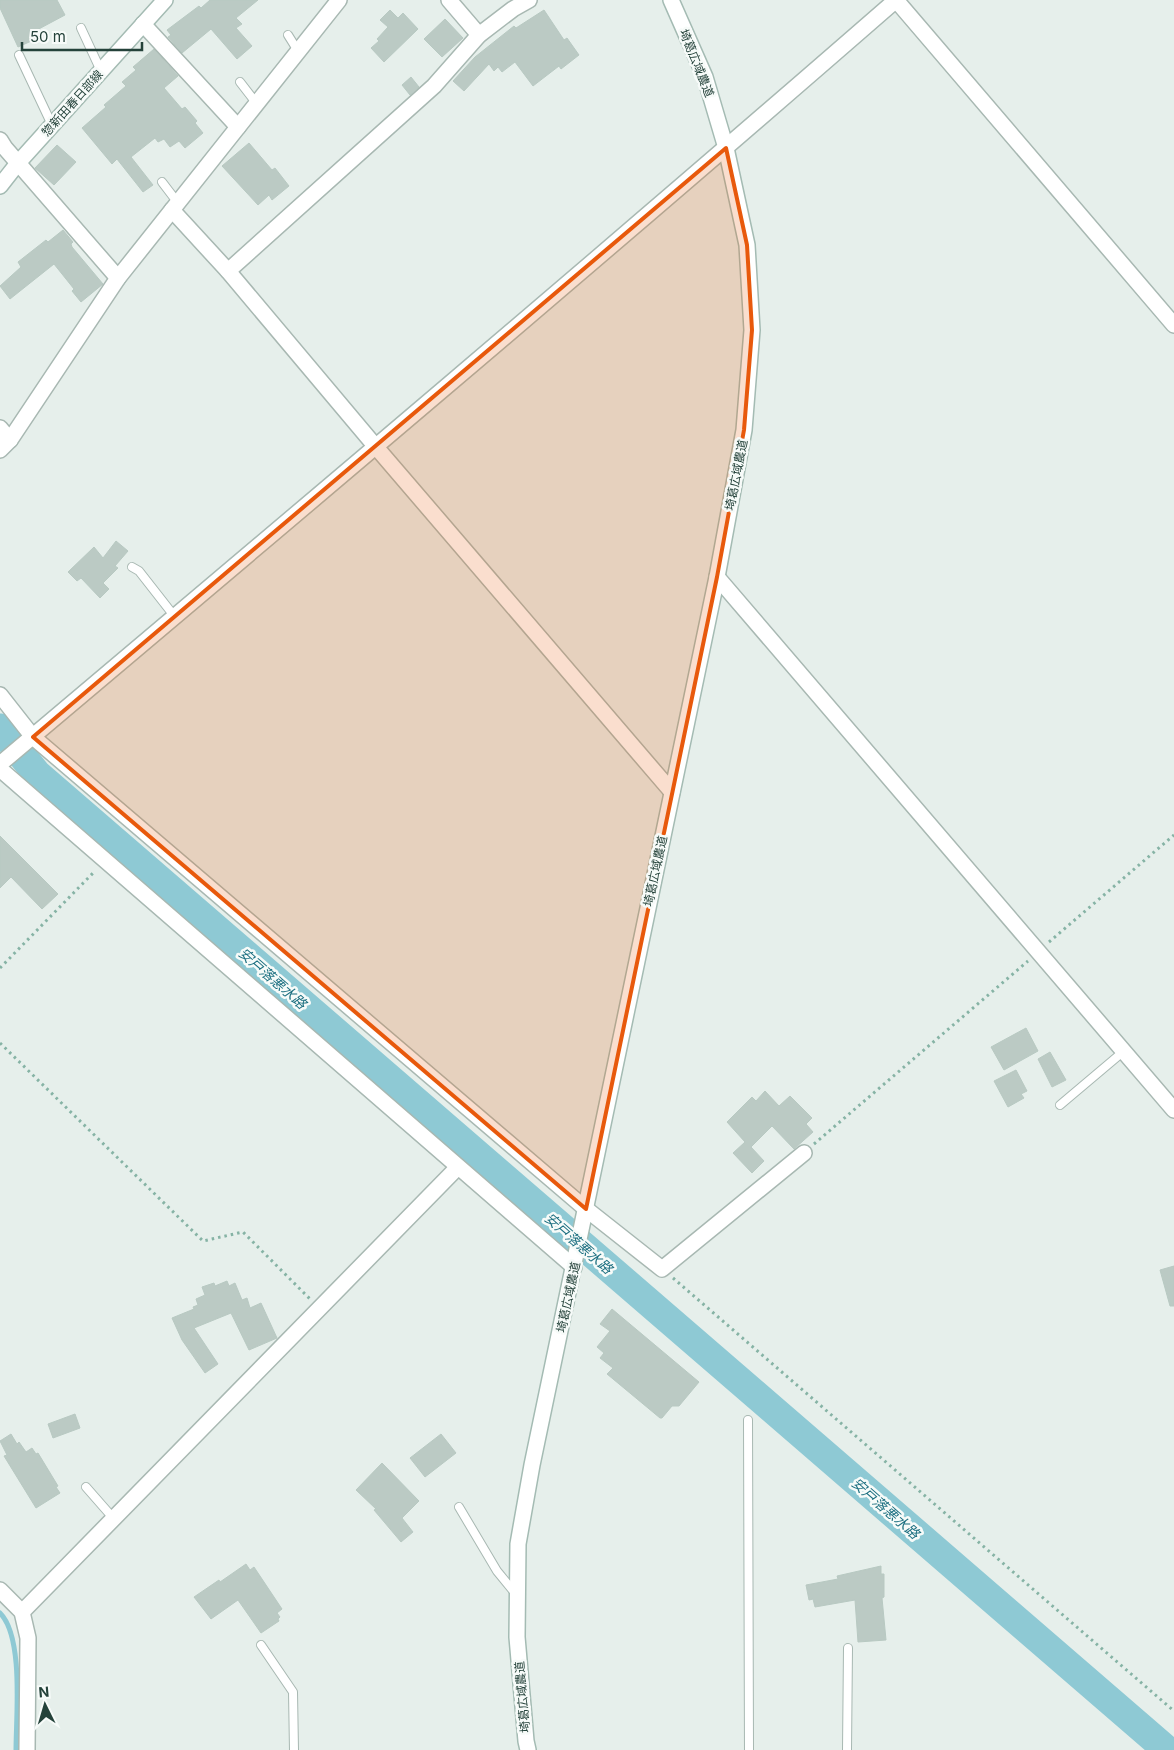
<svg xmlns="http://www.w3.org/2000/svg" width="1174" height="1750" viewBox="0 0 1174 1750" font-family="Inter,'Noto Sans JP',sans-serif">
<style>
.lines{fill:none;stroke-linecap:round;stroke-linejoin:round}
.stream{stroke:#8ec9d4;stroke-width:5}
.river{stroke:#8ec9d4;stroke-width:29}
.building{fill:#bbcac4;stroke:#b8c9c2}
.lane-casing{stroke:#a8b8b2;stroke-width:10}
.street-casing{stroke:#a8b8b2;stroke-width:18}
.secondary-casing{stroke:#a4bbb3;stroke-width:18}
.path{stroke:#86b3a5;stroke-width:3;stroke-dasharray:2.5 4;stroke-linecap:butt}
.lane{stroke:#fff;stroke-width:8}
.street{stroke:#fff;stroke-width:15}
.secondary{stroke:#fff;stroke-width:15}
.marked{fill:#e8590c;fill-opacity:0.2;stroke:#e8590c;stroke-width:4;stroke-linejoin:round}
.labels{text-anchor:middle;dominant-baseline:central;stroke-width:5;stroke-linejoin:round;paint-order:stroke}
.street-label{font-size:12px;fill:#24423a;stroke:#f7fbf9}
.water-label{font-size:14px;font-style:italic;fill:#1c6f80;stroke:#f7fbf9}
</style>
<rect width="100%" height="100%" fill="#e6efeb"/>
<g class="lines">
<path class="stream" d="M0,1613c24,24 16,104 16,137"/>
<polyline class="river" points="0,728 37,774 1167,1750"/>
</g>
<g class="building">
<polygon points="0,0 57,0 65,15 35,31 38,38 18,47 0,8"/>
<polygon points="210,0 258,0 236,18 242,24 236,28 252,46 237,59 211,29 182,53 168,37 171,35 167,30 199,6 201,8"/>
<polygon points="390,10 398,18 403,13 418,29 384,62 371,48 379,41 377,39 388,27 380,20"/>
<polygon points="544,10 564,40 567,38 579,55 561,69 559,66 533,86 515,62 502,72 498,67 494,71 489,64 464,91 453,81 475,57 514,26 516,28"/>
<polygon points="445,19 463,38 442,57 424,39"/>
<polygon points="154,49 178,76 164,88 182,109 185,107 197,121 195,123 203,133 185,148 179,141 170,147 164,139 158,142 155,138 131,157 153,185 143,192 117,159 112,164 82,128 106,107 104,105 126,86 122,82 136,70 133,67"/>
<polygon points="411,77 419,87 410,95 402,85"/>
<polygon points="249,143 272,170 275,168 289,186 272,200 269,195 258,205 222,166"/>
<polygon points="57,145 76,162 54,185 35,168"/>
<polygon points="63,230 73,242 71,244 72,247 103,284 81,302 72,291 74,289 54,264 10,299 0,286 21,267 18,262 46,240 48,242"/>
<polygon points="116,541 128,551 115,566 118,568 103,583 109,589 100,598 81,578 77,581 68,572 94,547 103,558"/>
<polygon points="0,836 58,894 42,909 11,877 0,888"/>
<polygon points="1026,1028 1038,1051 1004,1070 991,1047"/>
<polygon points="1050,1052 1066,1080 1052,1087 1038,1059"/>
<polygon points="1016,1070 1027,1091 1021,1094 1024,1098 1008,1107 994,1081"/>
<polygon points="765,1091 779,1106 790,1096 812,1118 806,1124 813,1132 794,1149 772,1126 751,1147 764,1161 752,1173 733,1153 745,1142 727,1122 752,1097 756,1101"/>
<polygon points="1174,1266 1174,1306 1170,1306 1160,1270"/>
<polygon points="227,1281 229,1286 235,1283 242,1300 247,1298 250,1308 261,1303 277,1338 249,1350 231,1313 194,1328 218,1364 205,1373 182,1340 172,1318 194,1309 193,1307 198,1305 196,1299 205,1295 202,1287 214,1283 215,1286"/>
<polygon points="612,1309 699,1382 679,1406 672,1406 662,1418 660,1418 607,1374 613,1368 600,1358 604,1353 597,1347 610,1331 600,1324"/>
<polygon points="75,1414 80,1428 53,1438 48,1424"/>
<polygon points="11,1434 17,1444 19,1442 26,1452 32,1448 36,1454 38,1453 58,1486 56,1487 60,1493 36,1508 4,1456 7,1455 0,1441"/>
<polygon points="441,1434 456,1453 425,1477 410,1458"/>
<polygon points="382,1463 419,1501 402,1518 413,1532 401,1542 374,1510 376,1509 356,1490"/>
<polygon points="246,1564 250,1570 254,1567 282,1609 277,1613 280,1617 278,1619 279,1621 261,1633 238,1600 211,1619 194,1597 219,1580 220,1582"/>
<polygon points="881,1566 881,1574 884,1574 884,1597 882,1598 886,1640 858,1642 855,1600 815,1607 813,1599 809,1600 806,1585 838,1579 837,1576"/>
</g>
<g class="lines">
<defs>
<g id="lane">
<polyline points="81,28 101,71"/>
<polyline points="288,35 298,51"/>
<polyline points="19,55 52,125"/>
<polyline points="240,82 257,104"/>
<polyline points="162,182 178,203"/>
<polyline points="132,567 139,571 175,617"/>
<polyline points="1060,1105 1124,1051"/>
<polyline points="748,1420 749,1750"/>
<polyline points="86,1487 114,1519"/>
<polyline points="459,1507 497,1571 515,1593"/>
<polyline points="261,1645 293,1692 294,1750"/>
<polyline points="847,1750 848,1648"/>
</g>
<g id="street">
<polyline points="449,0 479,35"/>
<polyline points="529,0 513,9 479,35 434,86 228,271 376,447 672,792"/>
<polyline points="896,0 1174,325"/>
<polyline points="143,24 238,127"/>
<polyline points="0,140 5,148 118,278"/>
<polyline points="172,210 228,271"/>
<polyline points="0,428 10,440"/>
<polyline points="0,450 10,440 118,278 339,0"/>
<polyline points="717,577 1174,1110"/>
<polyline points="0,695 33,737 586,1209 662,1269 804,1153"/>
<path d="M0,764c300,-253 600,-506 896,-764"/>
<polyline points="0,769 574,1267"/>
<polyline points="0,1590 22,1612 28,1638 27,1750"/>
<polyline points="22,1612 458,1167"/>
</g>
<g id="secondary">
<polyline points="0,186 18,163 165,0"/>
<polyline points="528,1750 526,1741 517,1637 518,1544 532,1465 717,577 744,430 752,330 747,245 726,148 705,77 671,0"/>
</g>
</defs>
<use href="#lane" class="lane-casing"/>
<use href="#street" class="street-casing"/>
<use href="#secondary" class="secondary-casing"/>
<g class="path">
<polyline points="1049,942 1174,835"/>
<polyline points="0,968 95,871"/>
<polyline points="0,1043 203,1241 243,1232 310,1299"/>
<polyline points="814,1144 1028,961"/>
<polyline points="673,1278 1174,1711"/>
</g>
<use href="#lane" class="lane"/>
<use href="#street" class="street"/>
<use href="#secondary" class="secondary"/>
</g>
<path class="marked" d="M726,148l21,97 5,85 -8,100 -27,147 -131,632 -553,-472z"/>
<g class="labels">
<g class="street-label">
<text transform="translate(697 63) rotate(68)">埼葛広域農道</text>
<text transform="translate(72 103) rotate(-48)">惣新田春日部線</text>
<text transform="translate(736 475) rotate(-79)">埼葛広域農道</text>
<text transform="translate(655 871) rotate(-78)">埼葛広域農道</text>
<text transform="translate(568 1297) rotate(-78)">埼葛広域農道</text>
<text transform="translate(522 1697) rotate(-95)">埼葛広域農道</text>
</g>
<g class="water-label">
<text transform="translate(273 978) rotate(41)">安戸落悪水路</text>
<text transform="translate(579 1243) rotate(41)">安戸落悪水路</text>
<text transform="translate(886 1508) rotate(41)">安戸落悪水路</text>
</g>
</g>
<g transform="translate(45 1705) rotate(355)" stroke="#f7fbf9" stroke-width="4" paint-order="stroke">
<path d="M0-4L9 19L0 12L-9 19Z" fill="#24423a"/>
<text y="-8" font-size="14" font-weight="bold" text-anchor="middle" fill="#24423a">N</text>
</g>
<path d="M22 42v8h120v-8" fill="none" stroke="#24423a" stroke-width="2.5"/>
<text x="30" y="42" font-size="15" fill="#24423a" stroke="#f7fbf9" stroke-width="4" paint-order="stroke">50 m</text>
</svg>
